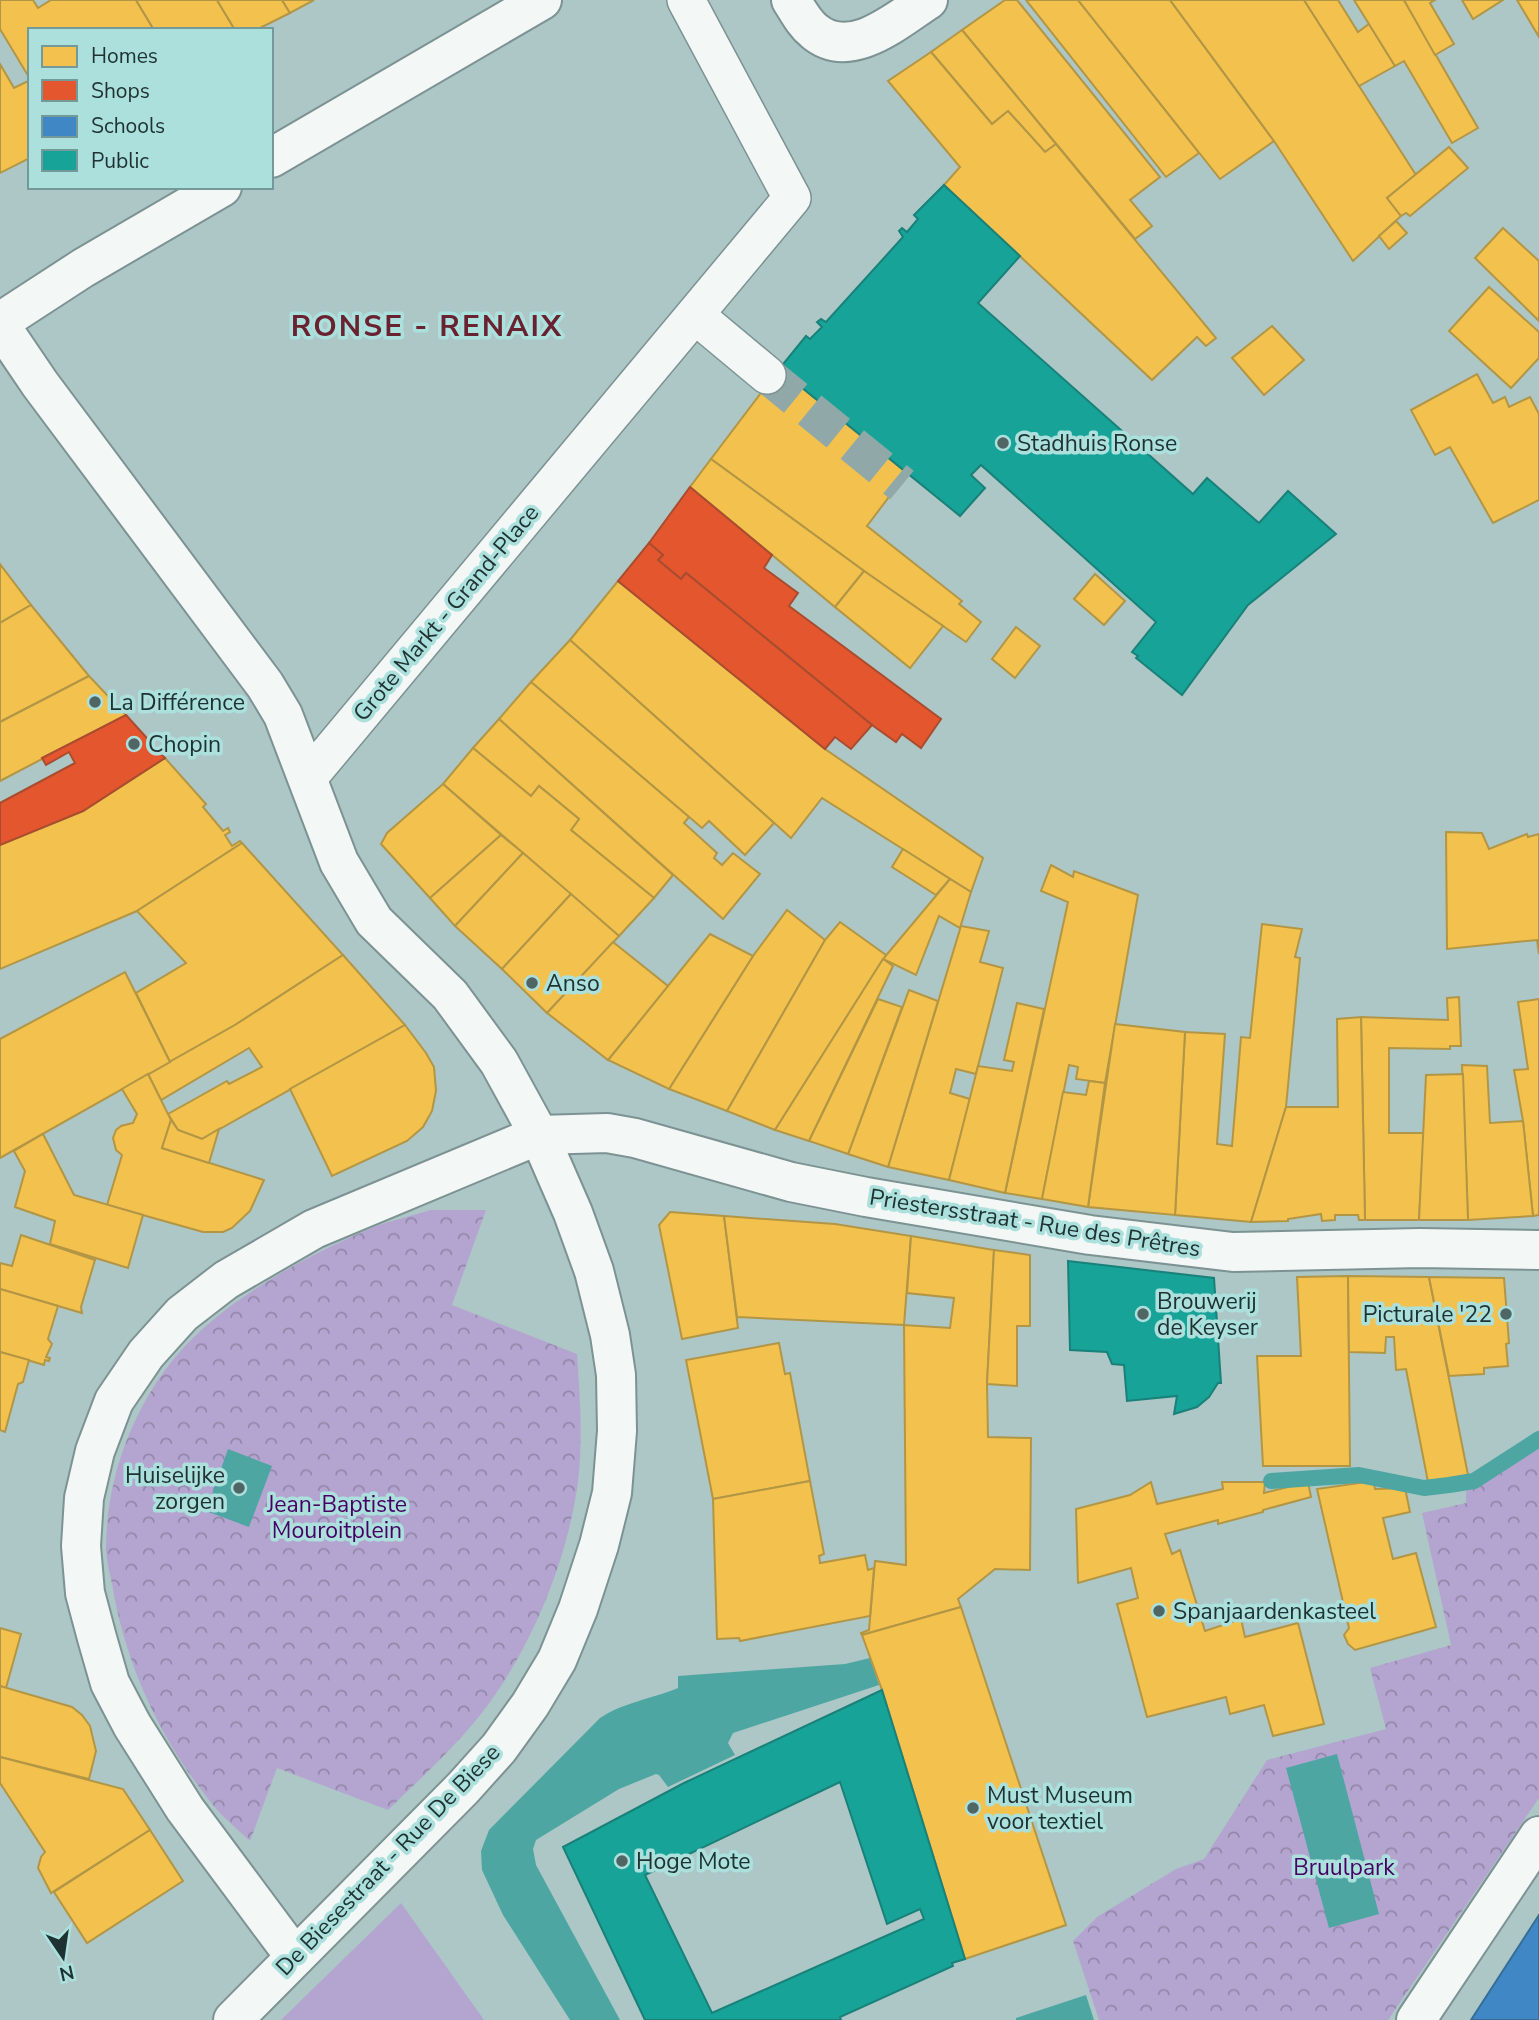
<svg xmlns="http://www.w3.org/2000/svg" width="1539" height="2020" viewBox="0 0 1539 2020" font-family="'Nunito Sans',sans-serif">
<style>
.grass{fill:#b4a5d0}
.park{fill:url(#park-crowns)}
.water{fill:#4ea6a3}
.homes{fill:#f2c14e;stroke:#b29645;stroke-width:2}
.shops{fill:#e4572e;stroke:#a94c2f;stroke-width:2}
.schools{fill:#3f88c5;stroke:#356e99;stroke-width:2}
.public{fill:#17a398;stroke:#198179;stroke-width:2;fill-rule:evenodd}
.lines{fill:none;stroke-linecap:round;stroke-linejoin:round}
.stream{stroke:#4ea6a3;stroke-width:16}
.pedestrian-tunnel{stroke:#90a9a8;stroke-width:37;stroke-dasharray:37 18;stroke-linecap:butt}
.pedestrian-casing{stroke:#7d9292;stroke-width:40}
.minor-casing{stroke:#7d9292;stroke-width:42}
.pedestrian{stroke:#f3f7f6;stroke-width:37}
.minor{stroke:#f3f7f6;stroke-width:38}
.poi-dot{fill:#506665;stroke:#ace0dd;stroke-width:2.5}
.labels{text-anchor:middle;dominant-baseline:central;stroke-width:7;stroke-linejoin:round;paint-order:stroke}
.poi-label{font-size:23px;fill:#1e3231;stroke:#ace0dd;text-anchor:start}
.street-label{font-size:23px;fill:#1e3231;stroke:#ace0dd}
.park-label{font-size:23px;fill:#480064;stroke:#ace0dd}
.district-label{font-size:30px;font-weight:bold;letter-spacing:2px;fill:#692330;stroke:#ace0dd}
</style>
<defs>
<pattern id="park-crowns" width="20" height="18" patternUnits="userSpaceOnUse" patternTransform="scale(1.75)"><rect width="20" height="18" fill="#b4a5d0"/><path d="M2 6a3 3 0 1 1 6 0M12 15a3 3 0 1 1 6 0" fill="none" stroke="#9287a9"/></pattern>
</defs>
<rect width="100%" height="100%" fill="#acc7c6"/>
<polygon class="grass" points="401,1903 484,2020 281,2020"/>
<g class="park">
<path d="M430,1210h56l-34,95 125,49c3,43 6,85 1,128 -11,81 -49,173 -101,237 -27,33 -59,62 -89,91l-111,-42 -27,73c-14,-13 -30,-26 -41,-41 -50,-63 -84,-137 -97,-216 -2,-11 -6,-24 -6,-36 0,-73 30,-150 80,-203 49,-51 124,-91 188,-118 18,-7 38,-11 56,-17z"/>
<polygon points="1539,1430 1539,1798 1388,2020 1099,2020 1073,1941 1097,1917 1176,1869 1204,1859 1267,1760 1386,1729 1370,1668 1451,1645 1422,1513 1466,1503 1466,1477"/>
</g>
<g class="water">
<polygon points="228,1449 272,1466 249,1527 206,1511"/>
<path d="M870,1658l9,27 -146,48 -5,10 7,12 -67,32 -9,-12 -3,-1 -37,15 -83,51 -3,9 3,16 84,155h-50l-67,-105 -21,-45 -1,-19 8,-21 111,-112c24,-16 52,-19 78,-30v-12l167,-12z"/>
<polygon points="1337,1754 1379,1914 1329,1928 1286,1768"/>
<polygon points="1086,1995 1094,2020 1016,2020 1016,2018"/>
</g>
<g class="homes">
<polygon points="0,0 33,0 38,8 51,0 136,0 154,30 30,30 30,79 0,29"/>
<polygon points="136,0 217,0 235,30 154,30"/>
<polygon points="217,0 282,0 290,13 256,30 235,30"/>
<polygon points="282,0 314,0 290,13"/>
<polygon points="1005,0 1017,0 1160,177 1130,200 1152,226 1135,239 962,30"/>
<polygon points="1026,0 1078,0 1199,153 1166,177"/>
<polygon points="1078,0 1170,0 1274,141 1220,179"/>
<polygon points="1170,0 1304,0 1416,175 1387,198 1401,216 1353,261 1274,141"/>
<polygon points="1304,0 1338,0 1358,32 1369,24 1395,66 1359,86"/>
<polygon points="1354,0 1404,0 1478,128 1452,143 1404,61 1395,66"/>
<polygon points="1404,0 1435,0 1430,3 1454,44 1435,55"/>
<polygon points="1462,0 1503,0 1473,19"/>
<polygon points="1517,0 1539,0 1539,37"/>
<polygon points="962,30 1056,144 1045,152 1008,111 992,124 931,52"/>
<polygon points="931,52 992,124 1008,111 1045,152 1056,144 1216,338 1206,346 1197,337 1152,380 944,185 960,167 888,81"/>
<polygon points="0,64 14,88 30,80 30,158 0,173"/>
<polygon points="1449,147 1468,168 1410,216 1406,213 1401,216 1387,198"/>
<polygon points="1396,221 1407,233 1389,249 1379,236"/>
<polygon points="1503,228 1539,261 1539,321 1475,258"/>
<polygon points="1489,287 1539,332 1539,358 1511,388 1449,331"/>
<polygon points="1272,326 1304,360 1264,395 1232,358"/>
<polygon points="779,369 907,473 867,526 962,601 959,604 981,622 966,642 864,571 711,459"/>
<polygon points="1477,374 1493,403 1505,397 1509,407 1530,397 1539,414 1539,500 1493,523 1450,447 1435,455 1411,410"/>
<polygon points="711,459 864,571 835,607 690,487"/>
<polygon points="0,564 31,605 0,623"/>
<polygon points="864,571 943,626 910,668 835,607"/>
<polygon points="1095,574 1125,601 1104,625 1074,599"/>
<polygon points="618,581 825,749 983,858 971,892 822,798 791,838 570,640"/>
<polygon points="31,605 89,676 0,722 0,623"/>
<polygon points="1016,627 1040,646 1015,678 992,659"/>
<polygon points="570,640 774,823 745,855 709,821 702,828 531,682"/>
<polygon points="89,676 126,715 0,781 0,722"/>
<polygon points="531,682 689,817 684,823 717,853 714,858 722,865 733,853 760,874 723,919 499,719"/>
<polygon points="499,719 673,875 654,898 571,830 579,819 539,786 531,796 473,748"/>
<polygon points="473,748 531,796 539,786 579,819 571,830 654,898 619,936 443,784"/>
<polygon points="165,758 206,804 203,807 223,831 228,828 230,832 225,835 232,846 240,841 242,843 137,911 0,969 0,845 83,811"/>
<polygon points="443,784 501,835 430,898 381,844 387,833"/>
<polygon points="1446,832 1482,833 1489,849 1527,834 1528,837 1539,834 1539,954 1537,940 1447,949"/>
<polygon points="501,835 523,853 455,926 430,898"/>
<polygon points="242,843 343,955 235,1025 170,1062 136,993 186,963 137,911"/>
<polygon points="903,849 950,879 936,895 892,867"/>
<polygon points="523,853 571,894 502,969 455,926"/>
<polygon points="1051,865 1073,877 1074,871 1138,895 1105,1083 1076,1079 1078,1067 1069,1065 1042,1199 1005,1193 1068,902 1041,891"/>
<polygon points="950,879 971,892 960,928 939,916 916,975 883,959"/>
<polygon points="571,894 619,936 547,1013 502,969"/>
<polygon points="787,910 825,940 727,1111 669,1089 753,956"/>
<polygon points="840,922 886,955 775,1130 727,1111 825,940"/>
<polygon points="1262,924 1302,929 1295,957 1300,958 1286,1107 1251,1222 1175,1215 1185,1032 1225,1034 1217,1144 1232,1146 1241,1037 1250,1038"/>
<polygon points="961,926 989,931 980,962 1003,968 976,1074 956,1069 950,1093 970,1099 949,1180 888,1167"/>
<polygon points="710,934 753,956 669,1089 608,1060"/>
<polygon points="613,942 668,986 608,1060 547,1013"/>
<polygon points="343,955 405,1025 202,1139 178,1130 168,1114 227,1081 229,1084 262,1067 249,1048 161,1100 148,1074 235,1025"/>
<polygon points="883,959 893,966 809,1141 775,1130"/>
<polygon points="125,972 170,1062 0,1158 0,1039"/>
<polygon points="909,990 938,1001 888,1167 848,1154"/>
<polygon points="1459,997 1461,1046 1450,1046 1450,1049 1389,1048 1389,1133 1424,1133 1419,1220 1365,1220 1361,1017 1448,1020 1447,998"/>
<polygon points="878,999 902,1007 848,1154 809,1141"/>
<polygon points="1539,999 1539,1215 1533,1216 1523,1121 1514,1070 1528,1069 1518,1002"/>
<polygon points="1017,1003 1044,1009 1005,1193 949,1180 978,1066 1012,1071 1014,1062 1004,1060"/>
<polygon points="1361,1017 1365,1220 1359,1220 1358,1215 1335,1215 1335,1220 1322,1221 1321,1214 1288,1219 1288,1221 1251,1222 1286,1107 1338,1107 1337,1019"/>
<polygon points="1115,1024 1185,1032 1175,1215 1088,1207"/>
<polygon points="405,1025 426,1053 434,1067 436,1091 432,1111 423,1127 407,1141 332,1176 290,1089"/>
<polygon points="1462,1065 1487,1066 1490,1123 1523,1121 1533,1216 1468,1220"/>
<polygon points="148,1074 171,1120 162,1148 264,1180 250,1211 232,1228 223,1232 203,1232 107,1205 122,1155 116,1150 113,1138 116,1130 121,1126 133,1123 137,1114 122,1089"/>
<polygon points="1463,1074 1468,1220 1419,1220 1426,1075"/>
<polygon points="1089,1081 1105,1083 1088,1207 1042,1199 1063,1092 1086,1095"/>
<polygon points="171,1120 178,1130 202,1139 219,1129 209,1163 162,1148"/>
<polygon points="43,1134 74,1195 143,1215 128,1268 50,1244 55,1221 15,1207 25,1171 14,1151"/>
<polygon points="670,1212 724,1216 738,1328 682,1339 659,1225"/>
<polygon points="724,1216 835,1224 911,1236 904,1325 737,1317"/>
<polygon points="21,1235 95,1260 81,1307 82,1313 0,1289 0,1263 12,1266"/>
<polygon points="911,1236 994,1250 987,1384 988,1437 1031,1438 1030,1570 995,1569 958,1599 961,1607 862,1635 861,1633 869,1630 875,1561 906,1565 904,1325 950,1328 954,1298 907,1293"/>
<polygon points="994,1250 1030,1255 1030,1326 1017,1326 1017,1386 987,1384"/>
<polygon points="1348,1276 1350,1466 1263,1466 1257,1356 1301,1356 1297,1277"/>
<polygon points="1348,1276 1429,1277 1468,1475 1428,1482 1406,1369 1396,1370 1394,1337 1386,1337 1385,1353 1349,1352"/>
<polygon points="1429,1277 1504,1278 1509,1343 1506,1344 1508,1366 1484,1368 1484,1374 1449,1376"/>
<polygon points="0,1289 58,1306 48,1339 52,1344 46,1357 50,1358 49,1361 45,1360 44,1365 0,1352"/>
<polygon points="779,1343 785,1374 790,1373 810,1481 713,1499 686,1360"/>
<polygon points="0,1352 29,1360 23,1382 18,1384 5,1432 0,1430"/>
<polygon points="810,1481 824,1554 819,1556 820,1563 865,1555 868,1570 874,1568 870,1616 740,1641 739,1638 717,1639 713,1499"/>
<polygon points="1373,1481 1375,1489 1405,1488 1410,1512 1383,1518 1393,1559 1416,1553 1436,1627 1355,1650 1348,1644 1344,1635 1349,1628 1317,1489"/>
<polygon points="1151,1482 1157,1504 1223,1489 1222,1482 1265,1482 1264,1493 1308,1482 1311,1497 1263,1510 1263,1512 1218,1524 1218,1520 1165,1534 1172,1554 1180,1550 1205,1631 1241,1619 1245,1637 1298,1623 1324,1724 1273,1736 1264,1705 1230,1714 1226,1697 1147,1717 1117,1604 1138,1598 1131,1568 1078,1583 1076,1509 1130,1495"/>
<polygon points="961,1607 1066,1925 965,1959 882,1690 862,1635"/>
<polygon points="0,1628 21,1634 6,1688 0,1686"/>
<polygon points="0,1686 72,1707 82,1715 90,1726 96,1751 89,1779 0,1757"/>
<polygon points="0,1757 123,1789 150,1830 51,1893 38,1868 41,1857 45,1852 0,1783"/>
<polygon points="150,1830 183,1881 87,1943 54,1892"/>
</g>
<g class="shops">
<polygon points="690,487 772,555 764,568 798,593 789,606 941,719 921,748 902,734 896,742 872,725 686,573 681,579 658,560 663,555 649,543"/>
<polygon points="649,543 663,555 658,560 681,579 686,573 872,725 851,749 835,737 825,749 618,581"/>
<polygon points="126,715 165,758 83,811 0,845 0,803 75,763 69,752 46,765 42,758"/>
</g>
<polygon class="schools" points="1539,1915 1539,2020 1471,2020"/>
<g class="public">
<polygon points="944,185 1020,256 978,303 1193,494 1207,478 1259,523 1288,491 1336,534 1248,605 1182,695 1136,658 1138,656 1132,652 1156,622 981,465 971,475 985,488 960,516 779,369 806,336 810,339 822,327 817,322 821,319 826,322 903,237 899,231 902,228 907,232 918,219 914,215"/>
<polygon points="1068,1261 1214,1278 1221,1383 1218,1383 1209,1397 1197,1407 1174,1414 1177,1396 1127,1401 1124,1365 1112,1364 1107,1352 1070,1350"/>
<path d="M882,1690l83,269 -13,4 1,3 -113,51 1,3h-196l-82,-173 121,-64zM840,1782l47,142 33,-15 4,10 -212,94 -67,-138z"/>
</g>
<g class="lines">
<polyline class="stream" points="1271,1481 1359,1475 1424,1488 1449,1485 1474,1481 1539,1439"/>
<polyline class="pedestrian-tunnel" points="767,375 902,485"/>
<defs>
<g id="pedestrian">
<polyline points="695,315 767,375"/>
<polyline points="308,778 792,198 686,0"/>
</g>
<g id="minor">
<path d="M791,0c7,11 13,23 23,31 36,31 83,-11 114,-31"/>
<polyline points="271,158 542,0"/>
<polyline points="0,322 83,268 222,187"/>
<polyline points="0,325 40,384 265,685 283,715 339,862 374,921 450,995 499,1062 539,1135 573,1213 594,1271 610,1335 616,1375 617,1431 612,1493 599,1545 578,1609 557,1660 530,1705 499,1748 463,1788 233,2020"/>
<polyline points="295,1957 185,1809 132,1725 110,1683 97,1638 85,1593 81,1546 84,1498 95,1451 114,1401 146,1354 182,1314 226,1280 314,1229 539,1135 607,1133 635,1138 791,1182 866,1197 1090,1235 1233,1252 1420,1248 1539,1250"/>
<polyline points="1416,2020 1539,1836"/>
</g>
</defs>
<use href="#pedestrian" class="pedestrian-casing"/>
<use href="#minor" class="minor-casing"/>
<use href="#pedestrian" class="pedestrian"/>
<use href="#minor" class="minor"/>
</g>
<g class="poi-dot">
<circle cx="1003" cy="443" r="7"/>
<circle cx="95" cy="702" r="7"/>
<circle cx="134" cy="744" r="7"/>
<circle cx="532" cy="983" r="7"/>
<circle cx="1143" cy="1314" r="7"/>
<circle cx="1506" cy="1314" r="7"/>
<circle cx="239" cy="1488" r="7"/>
<circle cx="1159" cy="1611" r="7"/>
<circle cx="973" cy="1808" r="7"/>
<circle cx="622" cy="1861" r="7"/>
</g>
<g class="labels">
<g class="poi-label">
<text x="1017" y="443">Stadhuis Ronse</text>
<text x="109" y="702">La Différence</text>
<text x="148" y="744">Chopin</text>
<text x="546" y="983">Anso</text>
<text x="1157" y="1301">Brouwerij<tspan x="1157" dy="26">de Keyser</tspan></text>
<text x="1492" y="1314" text-anchor="end">Picturale '22</text>
<text x="225" y="1475" text-anchor="end">Huiselijke<tspan x="225" dy="26">zorgen</tspan></text>
<text x="1173" y="1611">Spanjaardenkasteel</text>
<text x="987" y="1795">Must Museum<tspan x="987" dy="26">voor textiel</tspan></text>
<text x="636" y="1861">Hoge Mote</text>
</g>
<g class="street-label">
<text transform="translate(446 613) rotate(-50)">Grote Markt - Grand-Place</text>
<text transform="translate(1035 1223) rotate(9)">Priestersstraat - Rue des Prêtres</text>
<text transform="translate(388 1860) rotate(-46)">De Biesestraat - Rue De Biese</text>
</g>
<g class="park-label">
<text x="337" y="1504">Jean-Baptiste<tspan x="337" dy="26">Mouroitplein</tspan></text>
<text x="1344" y="1867">Bruulpark</text>
</g>
<g class="district-label">
<text x="427" y="326">RONSE - RENAIX</text>
</g>
</g>
<rect x="28" y="28" width="245" height="161" fill="#ace0dd" stroke="#739a98" stroke-width="2"/>
<rect x="42" y="46" width="35" height="21" fill="#f2c14e" stroke="#739a98" stroke-width="2"/>
<text x="91" y="63" font-size="21" fill="#1e3231">Homes</text>
<rect x="42" y="80" width="35" height="21" fill="#e4572e" stroke="#739a98" stroke-width="2"/>
<text x="91" y="98" font-size="21" fill="#1e3231">Shops</text>
<rect x="42" y="116" width="35" height="21" fill="#3f88c5" stroke="#739a98" stroke-width="2"/>
<text x="91" y="133" font-size="21" fill="#1e3231">Schools</text>
<rect x="42" y="150" width="35" height="21" fill="#17a398" stroke="#739a98" stroke-width="2"/>
<text x="91" y="168" font-size="21" fill="#1e3231">Public</text>
<g transform="translate(63 1957) rotate(167)" stroke="#ace0dd" stroke-width="5" paint-order="stroke">
<path d="M0-5L12 26L0 18L-12 26Z" fill="#1e3231"/>
<text y="-10" font-size="19" font-weight="bold" text-anchor="middle" fill="#1e3231">N</text>
</g>
</svg>
